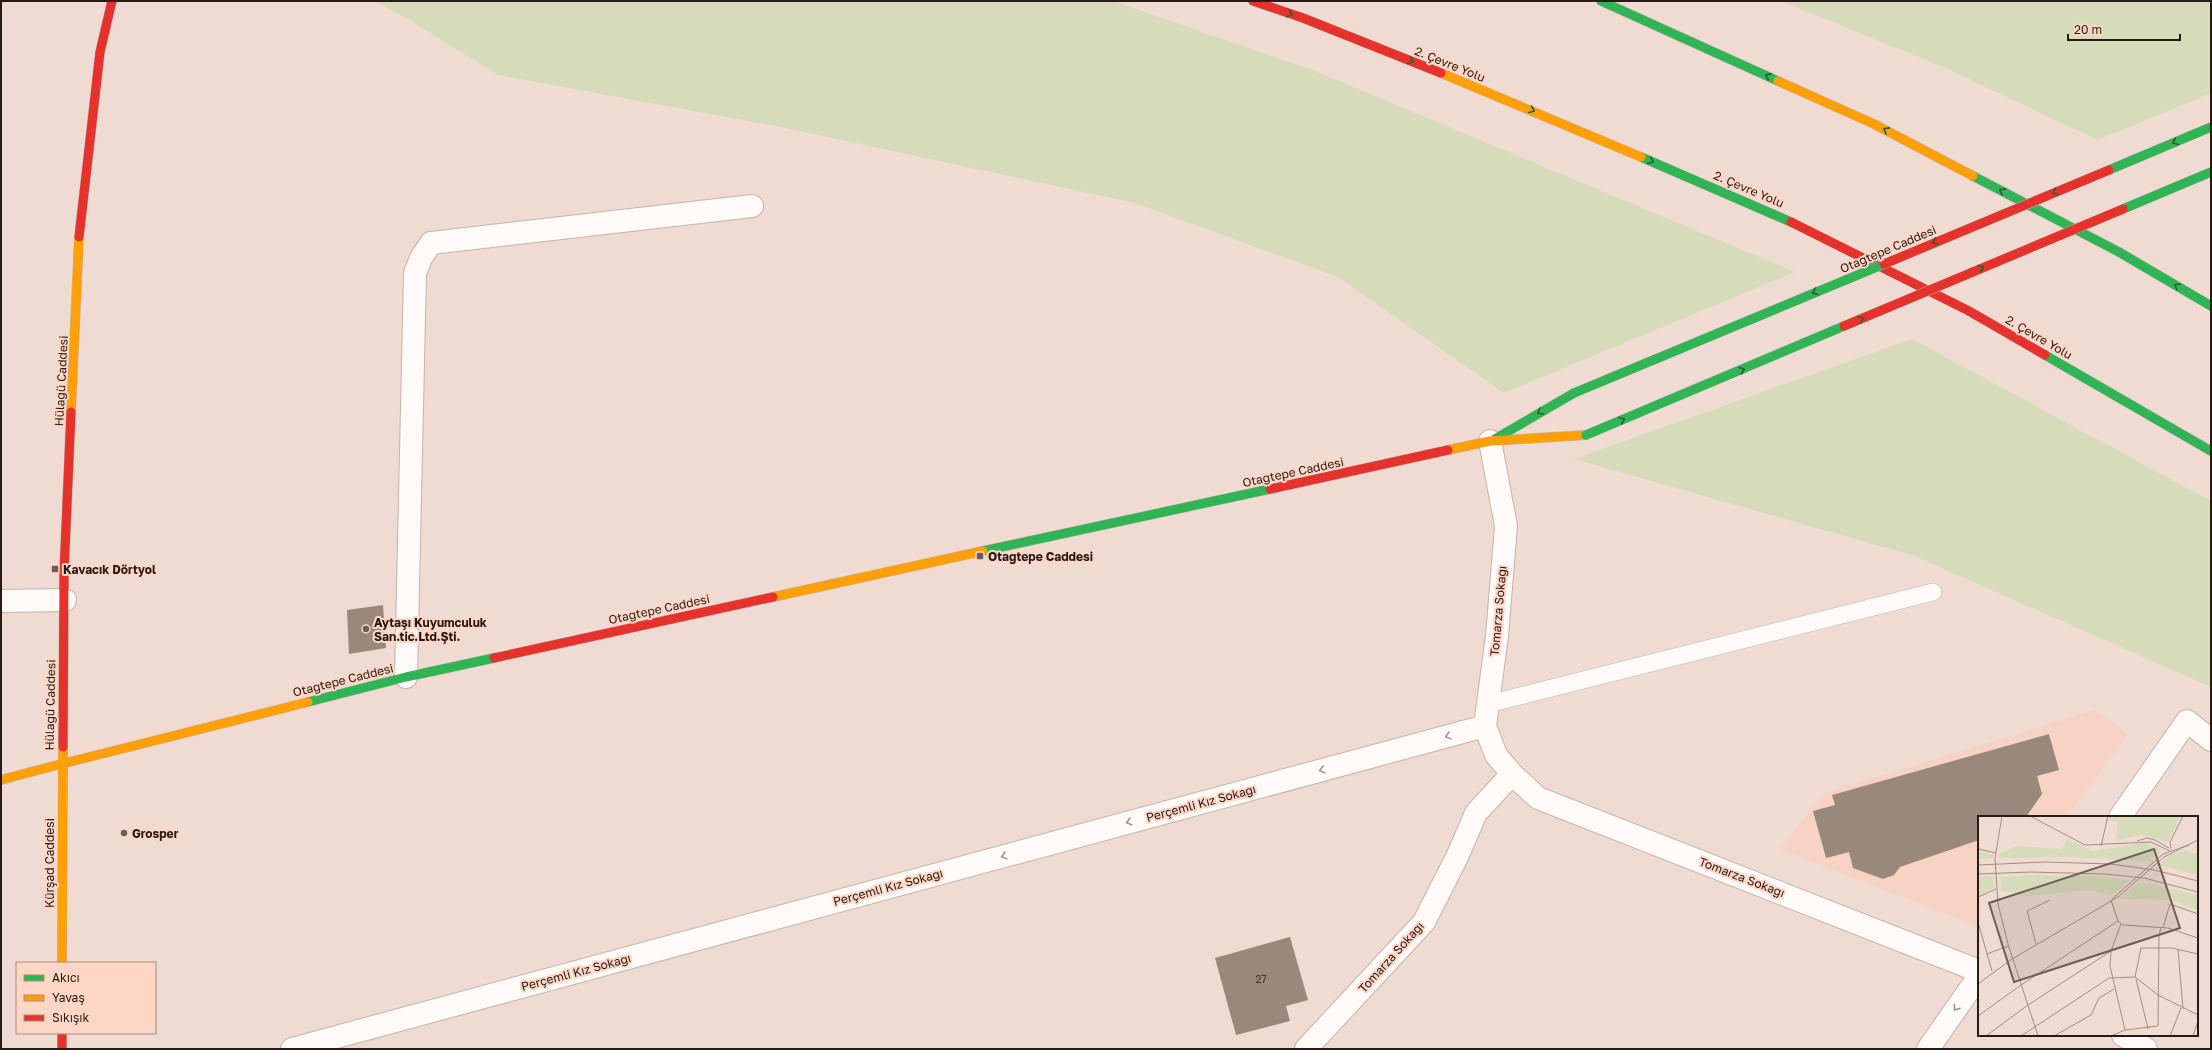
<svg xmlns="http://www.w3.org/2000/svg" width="2212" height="1050" viewBox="0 0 2212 1050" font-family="'Golos Text',sans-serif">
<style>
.built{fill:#f6d3c4}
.green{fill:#d6dcb9}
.building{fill:#99897c}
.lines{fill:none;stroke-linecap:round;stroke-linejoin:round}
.lane-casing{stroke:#c5b4ad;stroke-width:18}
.street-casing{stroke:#c5b4ad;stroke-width:24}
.fast-casing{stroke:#c5b4ad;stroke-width:10}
.slow-casing{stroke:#c5b4ad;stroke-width:10}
.jam-casing{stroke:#c5b4ad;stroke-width:10}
.lane{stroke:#fdfaf8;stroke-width:17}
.street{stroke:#fdfaf8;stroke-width:22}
.fast{stroke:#30b455;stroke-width:9}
.slow{stroke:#ff9f0a;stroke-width:9}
.jam{stroke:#e5322d;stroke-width:9}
.fast-bridge-casing{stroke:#c6bcb7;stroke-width:10;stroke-linecap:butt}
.jam-bridge-casing{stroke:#c6bcb7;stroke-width:10;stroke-linecap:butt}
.fast-bridge{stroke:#30b455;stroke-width:9}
.jam-bridge{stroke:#e5322d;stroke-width:9}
.oneway{stroke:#2c5f31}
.oneway2{stroke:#9d9591}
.poi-dot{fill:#6e5e56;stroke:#fdd6c5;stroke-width:1.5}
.labels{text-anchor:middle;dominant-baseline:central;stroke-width:4;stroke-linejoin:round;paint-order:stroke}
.number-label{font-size:10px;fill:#44362e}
.street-label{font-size:12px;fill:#281a14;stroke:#fdd6c5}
.poi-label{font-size:12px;font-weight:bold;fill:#281a14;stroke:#fdd6c5;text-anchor:start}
.inset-road{fill:none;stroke:#a08e86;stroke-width:1}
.view{fill:#6e5e56;fill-opacity:0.15;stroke:#6e5e56;stroke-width:2}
.inset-edge{fill:none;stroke:#281a14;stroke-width:2}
</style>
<rect width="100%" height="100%" fill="#f0dbd2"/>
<polygon class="built" points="2095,710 2128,734 2067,817 1979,817 1979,927 1780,849 1825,793"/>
<g class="green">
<polygon points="375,1 1113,1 1315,71 1795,272 1504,393 1338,277 1135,203 781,127 498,75 411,21"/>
<polygon points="1781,1 2211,1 2211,93 2098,140 1943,67"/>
<polygon points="1912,339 2211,501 2211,687 1915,556 1574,459"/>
</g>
<g class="building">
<polygon points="383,605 386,648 349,654 347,610"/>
<polygon points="2049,734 2059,770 2037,776 2042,794 2026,817 1979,817 1979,840 1900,867 1894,875 1883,879 1853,868 1849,852 1826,858 1813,811 1835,805 1832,795"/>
<polygon points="1290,937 1308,1000 1286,1006 1290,1021 1236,1035 1215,958"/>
</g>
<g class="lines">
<defs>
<polyline id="lane" points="1488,704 1933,592"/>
<g id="street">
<polyline points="1490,441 1506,526 1497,636 1485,726 1496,755 1512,774 1538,798 1979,971"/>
<polyline points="1,601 65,600"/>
<polyline points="406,677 415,273 421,258 431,243 752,206"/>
<polyline points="2120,817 2187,721 2211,740"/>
<polyline points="2123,1035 2146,1049"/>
<polyline points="292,1049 1485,726"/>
<polyline points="1306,1049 1424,922 1457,857 1476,813 1512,774"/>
<polyline points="1928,1049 1979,976"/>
</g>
<g id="fast">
<polyline points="1601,1 1778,81"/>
<polyline points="1641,157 1791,222"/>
<polyline points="1973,176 2119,252 2211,306"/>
<polyline points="2045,355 2211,451"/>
<polyline points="1495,439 1574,393"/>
<polyline points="983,551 1270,489"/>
<polyline points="308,702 406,677 494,658"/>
</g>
<g id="slow">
<polyline points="1441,73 1641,157"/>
<polyline points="1778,81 1874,124 1973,176"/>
<polyline points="71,412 79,237"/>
<polyline points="1448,450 1490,441 1586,435"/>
<polyline points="773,597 983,551"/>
<polyline points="61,764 308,702"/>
<polyline points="1,780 61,764"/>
<polyline points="62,963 63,747"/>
</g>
<g id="jam">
<polyline points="1253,1 1303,18 1441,73"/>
<polyline points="1791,222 1969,311 2045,355"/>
<polyline points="79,237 100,52 112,1"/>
<polyline points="1270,489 1448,450"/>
<polyline points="494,658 773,597"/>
<polyline points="63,747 64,572 71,412"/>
<polyline points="62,1033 62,1049"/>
</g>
</defs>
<use href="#lane" class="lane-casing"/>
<use href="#street" class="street-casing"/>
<use href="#fast" class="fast-casing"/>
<use href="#slow" class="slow-casing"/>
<use href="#jam" class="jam-casing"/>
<use href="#lane" class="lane"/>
<use href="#street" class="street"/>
<use href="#fast" class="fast"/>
<use href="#slow" class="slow"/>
<use href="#jam" class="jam"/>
<defs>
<g id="fast-bridge">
<polyline points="2109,170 2211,127"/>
<polyline points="2123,209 2211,172"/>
<polyline points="1574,393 1884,264"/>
<polyline points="1586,435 1844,326"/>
</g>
<g id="jam-bridge">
<polyline points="1884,264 2109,170"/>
<polyline points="1844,326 2123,209"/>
</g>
</defs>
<use href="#fast-bridge" class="fast-bridge-casing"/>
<use href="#jam-bridge" class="jam-bridge-casing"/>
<use href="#fast-bridge" class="fast-bridge"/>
<use href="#jam-bridge" class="jam-bridge"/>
</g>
<defs><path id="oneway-chevron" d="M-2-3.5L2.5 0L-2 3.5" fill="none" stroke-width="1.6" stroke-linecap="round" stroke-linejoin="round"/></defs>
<g class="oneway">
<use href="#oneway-chevron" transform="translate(1290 14) rotate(19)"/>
<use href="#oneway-chevron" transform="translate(1411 61) rotate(22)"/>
<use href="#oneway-chevron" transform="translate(1768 76) rotate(-155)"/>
<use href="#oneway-chevron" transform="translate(1532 110) rotate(23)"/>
<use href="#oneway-chevron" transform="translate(1886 130) rotate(-152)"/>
<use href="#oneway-chevron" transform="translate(2175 142) rotate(157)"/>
<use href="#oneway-chevron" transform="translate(1651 161) rotate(23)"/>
<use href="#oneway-chevron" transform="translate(2002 191) rotate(-152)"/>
<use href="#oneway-chevron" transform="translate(2055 192) rotate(157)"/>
<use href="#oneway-chevron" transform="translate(1935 242) rotate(157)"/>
<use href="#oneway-chevron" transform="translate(1981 268) rotate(-23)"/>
<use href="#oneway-chevron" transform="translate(2177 286) rotate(-150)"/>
<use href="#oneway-chevron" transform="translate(1815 292) rotate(157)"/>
<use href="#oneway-chevron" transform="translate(1861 319) rotate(-23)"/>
<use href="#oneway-chevron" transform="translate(1742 370) rotate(-23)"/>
<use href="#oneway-chevron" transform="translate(1540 412) rotate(150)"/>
<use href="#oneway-chevron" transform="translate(1622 420) rotate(-23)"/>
</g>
<g class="oneway2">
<use href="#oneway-chevron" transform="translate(1448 736) rotate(165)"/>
<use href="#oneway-chevron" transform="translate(1322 770) rotate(165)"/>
<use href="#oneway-chevron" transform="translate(1129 822) rotate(165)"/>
<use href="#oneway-chevron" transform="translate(1004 856) rotate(165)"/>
<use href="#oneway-chevron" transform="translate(1956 1008) rotate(125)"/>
</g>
<g class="poi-dot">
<rect x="976" y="552" width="8" height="8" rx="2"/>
<rect x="51" y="565" width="8" height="8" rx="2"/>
<circle cx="366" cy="629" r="4"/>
<circle cx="124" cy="833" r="4"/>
</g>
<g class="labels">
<g class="number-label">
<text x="1261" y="979">27</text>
</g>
<g class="street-label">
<text transform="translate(1450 64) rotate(22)">2. Çevre Yolu</text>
<text transform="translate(1749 189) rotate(23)">2. Çevre Yolu</text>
<text transform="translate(1888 249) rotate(-23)">Otağtepe Caddesi</text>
<text transform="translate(2039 337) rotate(30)">2. Çevre Yolu</text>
<text transform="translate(61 381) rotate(-87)">Hülagü Caddesi</text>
<text transform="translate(1293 472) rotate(-12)">Otağtepe Caddesi</text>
<text transform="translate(659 609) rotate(-12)">Otağtepe Caddesi</text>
<text transform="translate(1498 611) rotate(-85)">Tomarza Sokağı</text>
<text transform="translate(343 680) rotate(-14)">Otağtepe Caddesi</text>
<text transform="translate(50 705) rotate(-89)">Hülagü Caddesi</text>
<text transform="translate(1201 803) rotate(-15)">Perçemli Kız Sokağı</text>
<text transform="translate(49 863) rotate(-90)">Kürşad Caddesi</text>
<text transform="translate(1742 877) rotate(21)">Tomarza Sokağı</text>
<text transform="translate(888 887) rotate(-15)">Perçemli Kız Sokağı</text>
<text transform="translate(1391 957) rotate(-48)">Tomarza Sokağı</text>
<text transform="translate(576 972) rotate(-15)">Perçemli Kız Sokağı</text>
</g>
<g class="poi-label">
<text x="988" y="556">Otağtepe Caddesi</text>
<text x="63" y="569">Kavacık Dörtyol</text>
<text x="374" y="622">Aytaşı Kuyumculuk<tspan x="374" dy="14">San.tic.Ltd.Şti.</tspan></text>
<text x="132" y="833">Grosper</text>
</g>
</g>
<g transform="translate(1978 816)">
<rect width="220" height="220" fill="#f0dbd2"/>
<path d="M131,0h71l-12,27 -20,-7h-12l-20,4 2,-18 -10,-2zM89,23l25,12 52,-8 17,6 -1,4 -11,9 -74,-5 -76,1 1,-5 17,-7 45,3zM0,35l15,4v3l-15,1zM208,35l12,3v21l-39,-10 12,-11zM56,59l55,1 41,4 -19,16 -15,-5h-17l-51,5 -27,-5 -1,-14zM15,60l1,12 -16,7v-18zM162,66l58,13v16l-27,-11 -53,-1z" fill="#d6dcb9"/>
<path class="inset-road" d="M24,0l-7,42 3,46 10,40 30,92M52,0l55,29 66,-3 21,10M159,25l10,-3 8,2 14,8M123,30l7,-30M0,33l18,4M193,33l-1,-7 13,-26M0,49l67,-3 66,2 43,6 44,11M0,58l53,-2 74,2 39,4 54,14M0,81l18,-8M134,83l51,-45 26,-9M133,84l7,21 5,4 45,3 30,10M0,106l14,49M143,108l-10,27 -1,15 15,64M185,112l7,-24 28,10M58,128l-9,-33 23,-11M200,133l5,60M9,138l21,-8M34,143l106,-62 46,-40 34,-17M157,161l23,18 40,20M158,163l12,50M0,168l34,-25M0,200l43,-31 97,-64M8,220l42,-31 83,-54M43,220l88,-58 26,-1 6,-29h31l26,6M76,220l37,-21 8,-17 15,-9M133,220l14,-6 33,-4 1,-91 2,-7M192,220l11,-28M215,220l5,-15"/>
<path class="view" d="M176,33l26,79 -166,54 -25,-79z"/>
<rect width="220" height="220" class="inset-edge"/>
</g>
<rect width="2212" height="1050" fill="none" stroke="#281a14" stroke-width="4"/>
<rect x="16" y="962" width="140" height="72" fill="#fdd6c5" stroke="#a88b7e"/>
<rect x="24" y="975" width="20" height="6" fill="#30b455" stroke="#a88b7e"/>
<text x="52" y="982" font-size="12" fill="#281a14">Akıcı</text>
<rect x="24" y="995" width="20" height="6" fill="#ff9f0a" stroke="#a88b7e"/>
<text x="52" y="1002" font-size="12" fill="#281a14">Yavaş</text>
<rect x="24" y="1015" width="20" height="6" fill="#e5322d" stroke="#a88b7e"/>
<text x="52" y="1022" font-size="12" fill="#281a14">Sıkışık</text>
<path d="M2068 34v6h112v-6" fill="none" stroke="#281a14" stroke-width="2"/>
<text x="2074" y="34" font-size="12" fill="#281a14" stroke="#fdd6c5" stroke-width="3" paint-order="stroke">20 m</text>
</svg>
